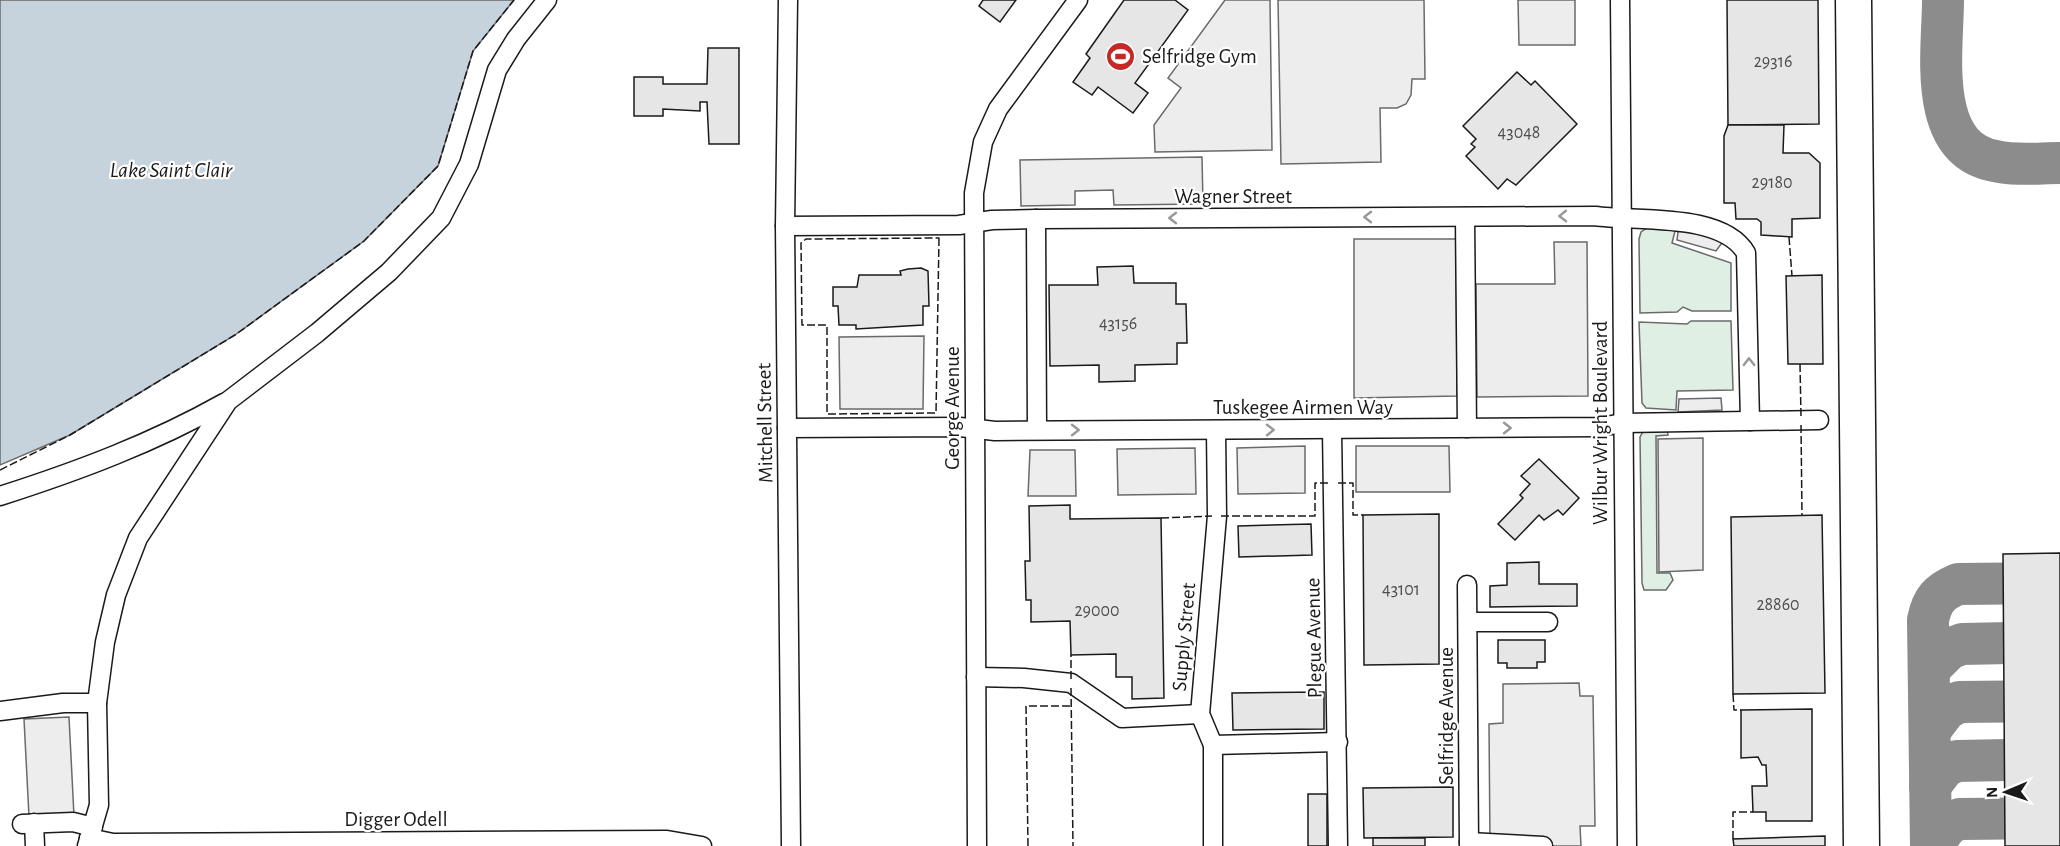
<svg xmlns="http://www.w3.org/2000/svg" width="2060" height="846" viewBox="0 0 2060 846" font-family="'Alegreya Sans',sans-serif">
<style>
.green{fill:#e0efe3;stroke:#6a6a6a;stroke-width:1.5}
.parking{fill:#ededed;stroke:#6a6a6a;stroke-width:1.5}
.water{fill:#c6d2dc;stroke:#6a6a6a;stroke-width:1.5}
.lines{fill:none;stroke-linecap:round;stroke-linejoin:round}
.taxiway{stroke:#8c8c8c;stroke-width:42}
.building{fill:#e6e6e6;stroke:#1a1a1a;stroke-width:1.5}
.minor-casing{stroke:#1a1a1a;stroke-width:21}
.minor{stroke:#fff;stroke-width:18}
.fence{stroke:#1a1a1a;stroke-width:1.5;stroke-dasharray:8 3;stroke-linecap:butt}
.oneway{stroke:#989898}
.labels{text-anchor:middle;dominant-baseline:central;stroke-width:4.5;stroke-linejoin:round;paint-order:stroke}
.number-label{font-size:18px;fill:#4d4d4d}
.poi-label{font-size:21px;fill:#1a1a1a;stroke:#fff;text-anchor:start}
.street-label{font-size:21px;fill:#1a1a1a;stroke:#fff}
.water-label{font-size:22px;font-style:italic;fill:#1a1a1a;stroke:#fff}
</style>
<rect width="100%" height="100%" fill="#fff"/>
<g class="green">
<polygon points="1650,226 1672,226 1675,231 1672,243 1731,263 1731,311 1692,311 1683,307 1677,312 1640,313 1639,239 1641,232"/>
<polygon points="1691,321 1731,321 1733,390 1677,391 1676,410 1646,408 1642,403 1639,322 1687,324"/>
<polygon points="1667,429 1668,435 1656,436 1657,573 1670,573 1673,580 1666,590 1644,590 1642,583 1640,437 1644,430"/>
</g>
<g class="parking">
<polygon points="1225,0 1270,0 1272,150 1155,152 1154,125 1181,88 1168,78"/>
<polygon points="1278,0 1424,0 1425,79 1412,79 1411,95 1406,104 1397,108 1380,108 1381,162 1281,164"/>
<polygon points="1518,0 1575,0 1575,45 1519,45"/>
<polygon points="1202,157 1203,204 1114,205 1113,190 1075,191 1075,205 1021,206 1020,160"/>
<polygon points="1679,224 1724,240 1716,251 1677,240"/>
<polygon points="1354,239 1456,239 1457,396 1354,398"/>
<polygon points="1554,242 1587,242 1588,396 1477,397 1476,284 1555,284"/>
<polygon points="924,336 923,409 840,409 839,337"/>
<polygon points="1721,398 1722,410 1678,412 1679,399"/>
<polygon points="1703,438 1703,570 1659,572 1658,439"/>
<polygon points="1305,446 1305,493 1238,494 1237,448"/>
<polygon points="1356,446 1449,446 1450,492 1356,492"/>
<polygon points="1195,448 1196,494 1118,495 1117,449"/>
<polygon points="1030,450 1075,450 1076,496 1028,496"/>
<polygon points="1579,683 1580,696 1593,696 1595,826 1580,826 1581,846 1490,846 1489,724 1503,723 1503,684"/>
<polygon points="69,717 74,816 29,817 24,719"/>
</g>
<polygon class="water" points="0,0 514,0 473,51 438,166 364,241 235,335 70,435 0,465"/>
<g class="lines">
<g class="taxiway">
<path d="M1943,0c0,51 -17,148 52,161 21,5 44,2 65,2"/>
<polyline points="1929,669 1949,649 1962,644 2060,642"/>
<polyline points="1930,730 1946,709 1959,702 2060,701"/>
<polyline points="1930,786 1945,766 1957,761 2060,759"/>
<path d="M1931,846l-3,-226c4,-20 11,-28 30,-36l102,-1"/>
<polyline points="1931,846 1949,823 1960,819 2060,818"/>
</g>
</g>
<g class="building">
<polygon points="983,0 1016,0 1000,22 979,6"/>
<polygon points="1124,0 1175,0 1188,10 1135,83 1148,93 1133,113 1098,87 1092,95 1073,82 1090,58 1086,54"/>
<polygon points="1727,0 1818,0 1819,124 1728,125"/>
<polygon points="708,48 739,48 739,144 709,144 707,102 700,102 700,111 663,109 663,116 634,116 634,77 663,77 663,84 707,84"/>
<polygon points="1517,72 1531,85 1535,81 1577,124 1516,185 1507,179 1498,189 1466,156 1475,147 1471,144 1476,139 1463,126"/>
<polygon points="1728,125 1784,125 1783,153 1809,153 1820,163 1820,218 1792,219 1792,237 1761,235 1761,222 1757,219 1736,219 1735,203 1724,203 1724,136"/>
<polygon points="1133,266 1134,283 1176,283 1176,304 1186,304 1187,343 1177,343 1177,364 1135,365 1135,381 1099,382 1099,365 1050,366 1049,285 1098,285 1097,267"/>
<polygon points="921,268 928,271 929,306 923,306 923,325 856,329 856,325 839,325 838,306 833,306 833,287 857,287 859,275 901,275 900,271 908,269"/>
<polygon points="1822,275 1823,364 1788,364 1786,276"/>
<polygon points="1539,459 1579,498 1563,515 1558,510 1544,520 1539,515 1515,540 1498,524 1523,498 1520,495 1530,484 1521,476"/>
<polygon points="1070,505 1070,519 1161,518 1164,698 1132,699 1132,677 1116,677 1116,654 1071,655 1070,621 1031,622 1031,600 1026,600 1025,561 1030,561 1029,506"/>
<polygon points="1439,514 1439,664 1364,665 1363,515"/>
<polygon points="1822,515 1825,693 1733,694 1731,517"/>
<polygon points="1311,524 1312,555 1239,557 1238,526"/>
<polygon points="2060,553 2060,846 2005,846 2003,554"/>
<polygon points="1539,562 1539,584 1577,584 1577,606 1490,607 1490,586 1507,585 1507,563"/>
<polygon points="1498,640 1545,640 1545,662 1537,662 1537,668 1507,668 1507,663 1498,663"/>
<polygon points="1324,692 1324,729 1233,730 1232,693"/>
<polygon points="1812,709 1812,821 1766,821 1766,812 1753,812 1752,786 1767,786 1766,765 1762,765 1758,757 1741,758 1741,710"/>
<polygon points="1453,787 1453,837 1364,838 1363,788"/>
<rect x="1308" y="794" width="19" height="52"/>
<polygon points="1825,836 1825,846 1734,846 1733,839"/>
<rect x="1373" y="838" width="52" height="8"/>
</g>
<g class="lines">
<defs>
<g id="minor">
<polyline points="788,0 785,226 791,846"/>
<polyline points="1620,0 1627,846"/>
<polyline points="1845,0 1853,846"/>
<polyline points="1862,0 1870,846"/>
<polyline points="1465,217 1467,428"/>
<polyline points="1036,219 1037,430"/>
<path d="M785,226l174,-1 33,-5 44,-1 559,-3c41,6 127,-4 151,37l4,168"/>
<polyline points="787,428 960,427 995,431 1600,427 1623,423 1819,420"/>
<polyline points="1332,429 1338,846"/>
<path d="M0,496c78,-25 153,-53 224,-93"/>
<polyline points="1467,585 1469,846"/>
<polyline points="1468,622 1548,622"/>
<polyline points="976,677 1024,678 1071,683 1122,718 1200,714"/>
<polyline points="0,711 63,703 97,703"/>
<polyline points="1213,745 1338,742"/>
<polyline points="34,823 35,846"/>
<polyline points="22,824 73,822 93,827"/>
<polyline points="89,838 113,843 667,840 702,846"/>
<polyline points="1469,842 1543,846"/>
<polyline points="87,846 99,805 97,703 105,642 116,595 138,538 228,401 317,333 389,272 441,218 469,164 497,70 516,39 547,0"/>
<polyline points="977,846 974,193 983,142 998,109 1078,0"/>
<polyline points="1213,846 1213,745 1200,714 1217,516 1216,430"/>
</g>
</defs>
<use href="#minor" class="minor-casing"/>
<use href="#minor" class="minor"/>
<g class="fence">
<polyline points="1789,237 1792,276"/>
<polygon points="939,238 936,413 827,414 827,325 802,325 801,243 806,239"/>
<polyline points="1800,364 1801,416"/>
<polyline points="1801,425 1802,515"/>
<polyline points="0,470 70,435 235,335 364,241 438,166 473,51 514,0"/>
<polyline points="1338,483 1353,483 1353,515 1363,515"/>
<polyline points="1221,516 1315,516 1315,483 1329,483"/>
<polyline points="1161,518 1212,516"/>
<polyline points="1071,679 1071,655"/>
<polyline points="1071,688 1073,846"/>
<polyline points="1733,694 1734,710 1741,710"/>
<polyline points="1733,839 1733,812 1753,812"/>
<polyline points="1028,846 1026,706 1071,706"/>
</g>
</g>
<defs><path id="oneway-chevron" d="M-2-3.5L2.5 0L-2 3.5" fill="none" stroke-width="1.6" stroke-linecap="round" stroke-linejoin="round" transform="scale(1.5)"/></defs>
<g class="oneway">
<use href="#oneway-chevron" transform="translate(1563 216) rotate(179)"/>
<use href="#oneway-chevron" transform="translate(1368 217) rotate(180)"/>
<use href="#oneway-chevron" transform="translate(1173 218) rotate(180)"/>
<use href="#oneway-chevron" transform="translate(1749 362) rotate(-91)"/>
<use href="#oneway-chevron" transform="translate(1507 428)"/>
<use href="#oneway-chevron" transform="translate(1075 430)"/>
<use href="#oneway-chevron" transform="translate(1270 430) rotate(-1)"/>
</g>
<defs>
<symbol id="stadium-disc" viewBox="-11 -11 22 22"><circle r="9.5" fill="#c62828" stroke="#fff"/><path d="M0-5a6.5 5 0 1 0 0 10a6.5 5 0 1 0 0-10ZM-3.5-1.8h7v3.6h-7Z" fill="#fff"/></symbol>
</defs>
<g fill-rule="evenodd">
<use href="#stadium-disc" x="1104" y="40" width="33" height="33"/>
</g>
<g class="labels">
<g class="number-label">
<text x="1773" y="62">29316</text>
<text x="1519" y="133">43048</text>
<text x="1772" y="183">29180</text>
<text x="1118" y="324">43156</text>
<text x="1401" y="590">43101</text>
<text x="1778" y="605">28860</text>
<text x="1097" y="611">29000</text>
</g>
<g class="poi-label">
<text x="1142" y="56">Selfridge Gym</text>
</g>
<g class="street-label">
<text x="1233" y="196">Wagner Street</text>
<text x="1303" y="407">Tuskegee Airmen Way</text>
<text transform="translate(952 408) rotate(-90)">George Avenue</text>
<text transform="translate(765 423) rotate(-91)">Mitchell Street</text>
<text transform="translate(1600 423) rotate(-90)">Wilbur Wright Boulevard</text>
<text transform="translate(1184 637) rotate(-85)">Supply Street</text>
<text transform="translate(1314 638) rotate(-91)">Plegue Avenue</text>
<text transform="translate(1446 716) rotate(-90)">Selfridge Avenue</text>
<text x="396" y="819">Digger Odell</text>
</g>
<g class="water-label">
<text x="171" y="170">Lake Saint Clair</text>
</g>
</g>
<g transform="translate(2006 792) rotate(268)" stroke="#ffffff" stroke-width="4.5" paint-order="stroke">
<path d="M0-4.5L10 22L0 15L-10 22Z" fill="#1a1a1a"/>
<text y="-9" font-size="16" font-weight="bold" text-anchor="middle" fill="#1a1a1a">N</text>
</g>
</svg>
